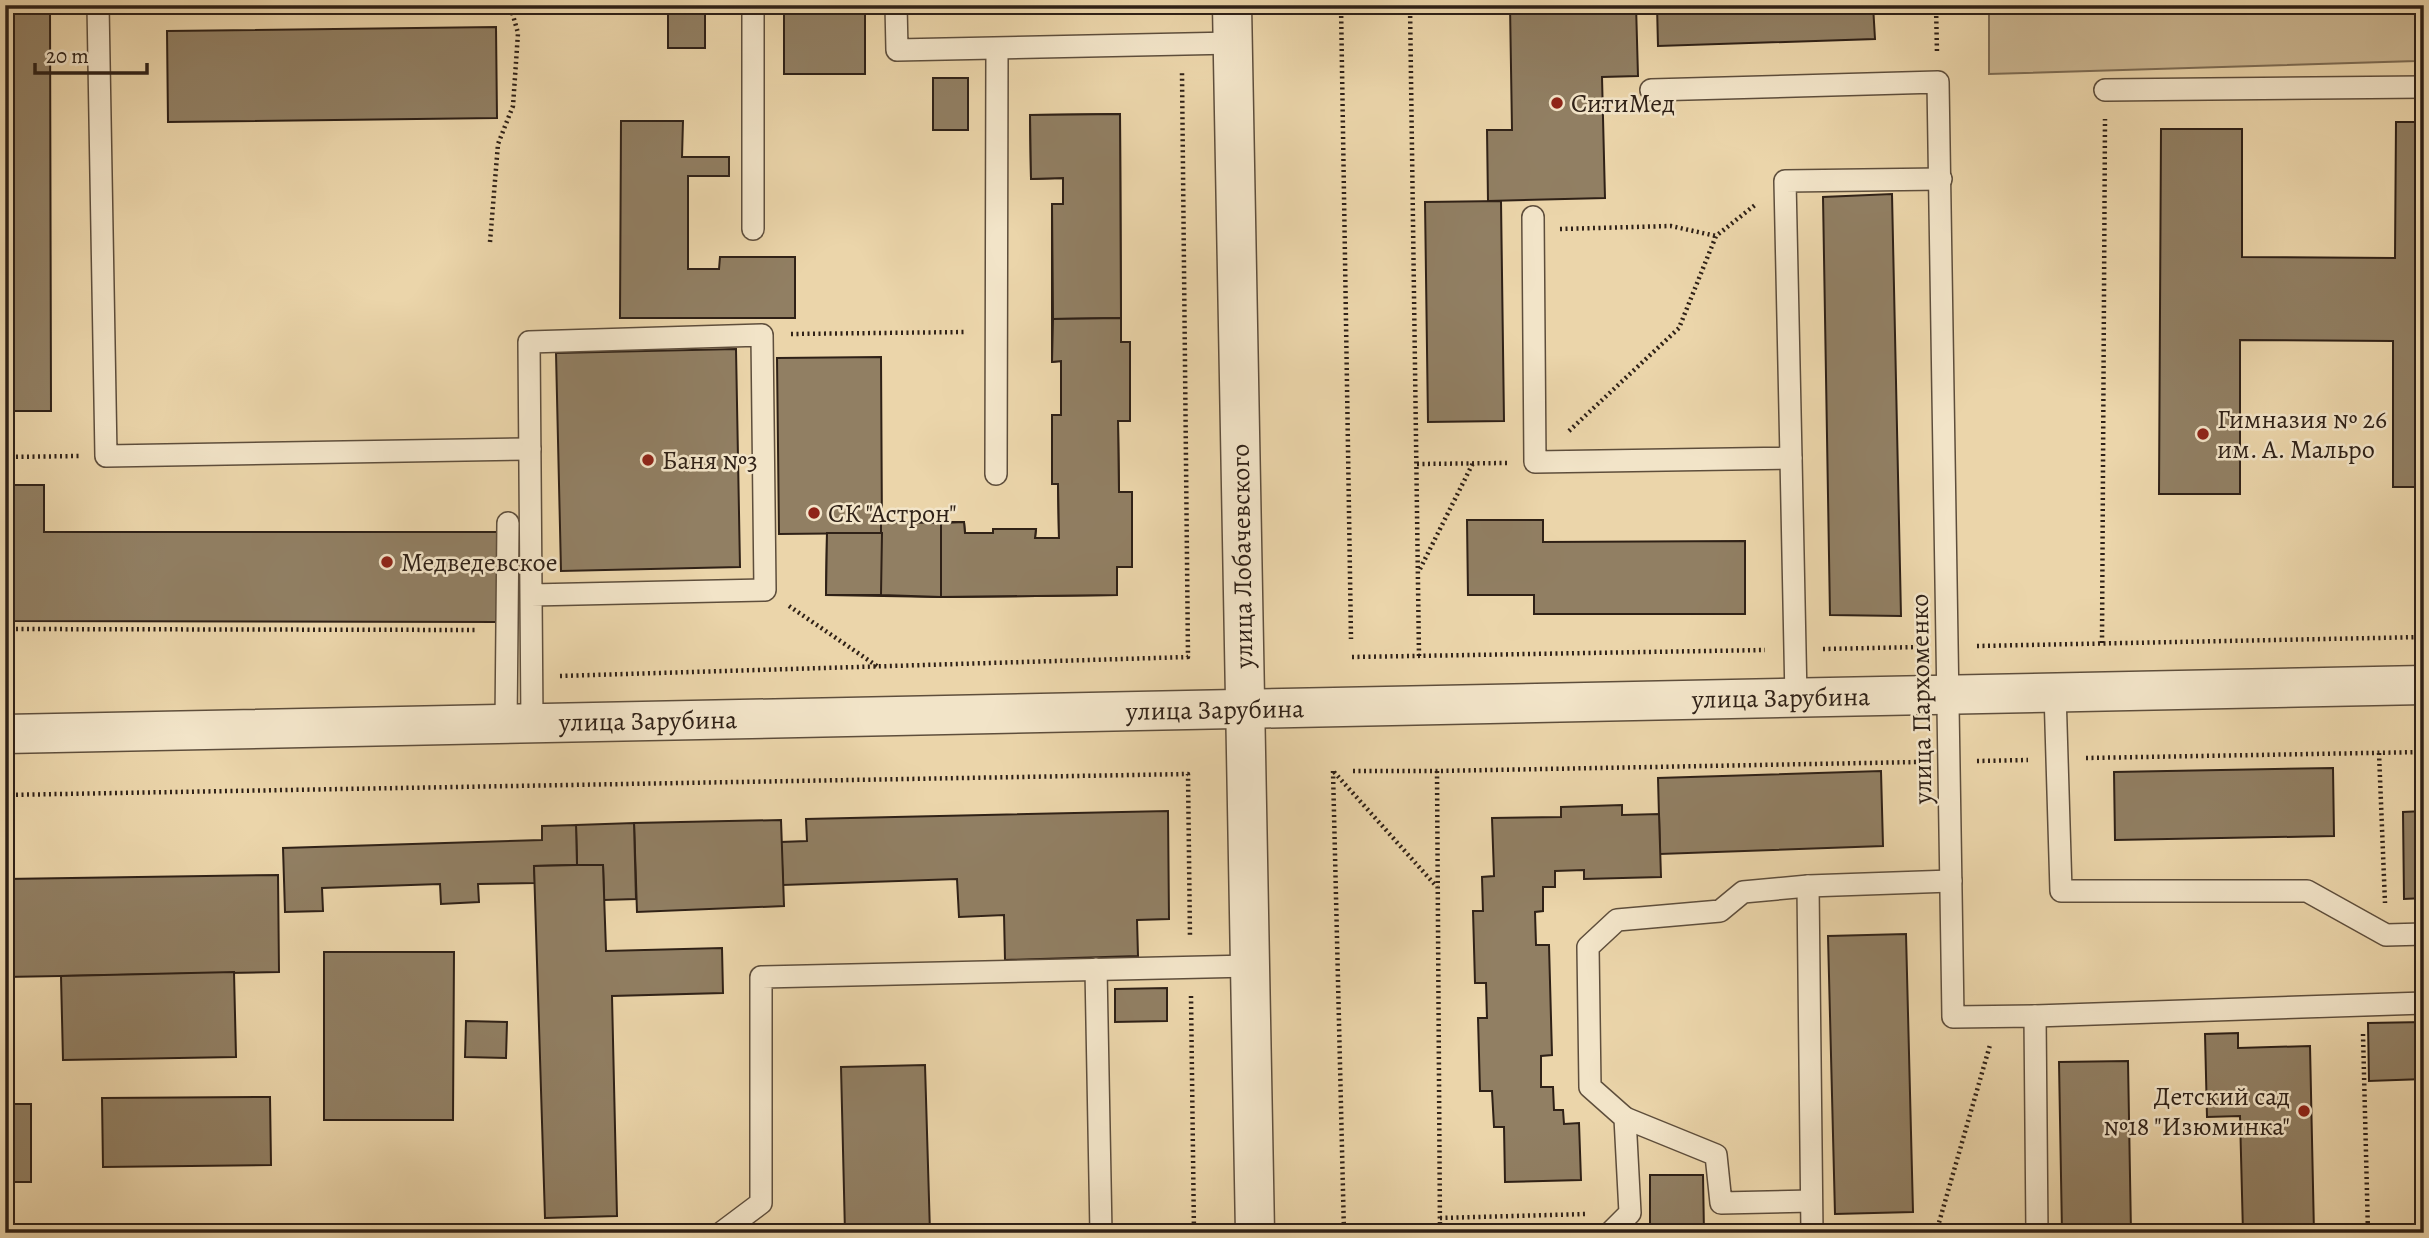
<svg xmlns="http://www.w3.org/2000/svg" width="2429" height="1238" viewBox="0 0 2429 1238" font-family="Alegreya,serif">
<style>
.green{fill:#cbb691;stroke:#7d6c54;stroke-width:2}
.building{fill:#917f63;stroke:#2f2117;stroke-width:2}
.lines{fill:none;stroke-linecap:round;stroke-linejoin:round}
.service-casing{stroke:#5e4e3c;stroke-width:24}
.tertiary-casing{stroke:#5e4e3c;stroke-width:41}
.path{stroke:#2f2117;stroke-width:4.5;stroke-dasharray:2 3.5;stroke-linecap:butt}
.service{stroke:#f2e4c8;stroke-width:21}
.tertiary{stroke:#f2e4c8;stroke-width:38}
.poi-dot{fill:#8f2418;stroke:#f2e4c8;stroke-width:2.5}
.labels{text-anchor:middle;dominant-baseline:central;stroke-width:5;stroke-linejoin:round;paint-order:stroke}
.poi-label{font-size:26px;fill:#2f2117;stroke:#f2e4c8;text-anchor:start}
.street-label{font-size:26px;fill:#2f2117;stroke:#f2e4c8}
</style>
<rect width="100%" height="100%" fill="#ebd5aa"/>
<filter id="stains"><feTurbulence type="fractalNoise" baseFrequency=".00286" numOctaves="4"/><feColorMatrix values="0 0 0 0 .2 0 0 0 0 .09 0 0 0 0 .02 0 0 0 .5 -.17"/></filter>
<radialGradient id="worn" r=".72"><stop offset=".6" stop-color="#630" stop-opacity="0"/><stop offset="1" stop-color="#630" stop-opacity=".3"/></radialGradient>
<polygon class="green" points="1989,5 2415,5 2416,61 1989,74"/>
<g class="building">
<polygon points="5,5 50,5 51,411 5,411"/>
<rect x="668" y="5" width="37" height="43"/>
<rect x="784" y="5" width="81" height="69"/>
<polygon points="1510,5 1636,5 1638,76 1602,77 1605,198 1488,201 1487,130 1512,130"/>
<polygon points="1657,5 1873,5 1875,39 1658,46"/>
<polygon points="496,27 497,118 168,122 167,31"/>
<rect x="933" y="78" width="35" height="52"/>
<polygon points="1120,114 1121,342 1130,342 1130,421 1118,421 1119,492 1132,492 1132,567 1117,567 1117,595 941,597 826,595 827,533 882,533 881,522 964,522 965,533 993,533 993,529 1036,529 1035,538 1059,538 1058,484 1052,484 1052,415 1061,415 1061,361 1052,362 1052,204 1063,204 1063,178 1031,179 1030,115"/>
<polygon points="1120,114 1121,318 1053,319 1052,204 1063,204 1063,178 1031,179 1030,115"/>
<polygon points="621,121 683,121 682,157 729,157 729,176 688,176 688,269 719,269 720,257 795,257 795,318 620,318"/>
<polygon points="2396,122 2424,122 2424,487 2393,487 2393,341 2240,340 2240,494 2159,494 2161,129 2242,129 2242,257 2395,258"/>
<polygon points="1892,194 1901,616 1830,615 1823,197"/>
<polygon points="1501,201 1504,421 1428,422 1425,202"/>
<polygon points="1121,318 1121,342 1130,342 1130,421 1118,421 1119,492 1132,492 1132,567 1117,567 1117,595 941,597 941,523 964,522 965,533 993,533 993,529 1036,529 1035,538 1059,538 1058,484 1052,484 1052,415 1061,415 1061,361 1052,362 1053,319"/>
<polygon points="736,349 740,567 561,571 556,353"/>
<polygon points="881,357 882,533 779,534 777,358"/>
<polygon points="5,485 44,485 44,532 500,532 500,622 5,621"/>
<polygon points="1467,520 1543,520 1543,542 1745,541 1745,614 1534,614 1534,595 1468,595"/>
<polygon points="881,522 941,523 941,597 881,595"/>
<polygon points="827,533 882,533 881,595 826,595"/>
<polygon points="2333,768 2334,836 2115,840 2114,772"/>
<polygon points="1881,771 1883,846 1660,854 1658,778"/>
<polygon points="1622,805 1622,815 1659,814 1661,877 1584,879 1584,870 1555,871 1555,887 1543,887 1543,911 1535,912 1536,945 1549,945 1552,1055 1541,1056 1541,1087 1553,1087 1554,1110 1563,1110 1564,1124 1579,1123 1581,1180 1505,1182 1504,1127 1494,1127 1492,1091 1480,1091 1478,1018 1487,1018 1486,983 1475,983 1473,911 1483,911 1482,877 1494,876 1492,818 1561,817 1561,807"/>
<polygon points="1168,811 1169,919 1137,920 1138,956 1005,960 1004,915 959,917 957,879 783,885 781,842 807,841 806,819"/>
<polygon points="2424,811 2424,898 2404,899 2403,812"/>
<polygon points="781,820 784,906 637,912 634,823"/>
<polygon points="634,823 636,899 604,900 603,865 577,865 576,825"/>
<polygon points="576,825 577,865 534,866 535,883 478,884 479,902 441,904 440,884 322,888 323,911 285,912 283,848 542,840 542,826"/>
<polygon points="577,865 603,865 606,951 722,948 723,993 612,996 617,1216 545,1218 534,866"/>
<polygon points="278,875 279,972 5,977 5,879"/>
<polygon points="1906,934 1913,1212 1835,1214 1828,936"/>
<polygon points="324,952 454,952 453,1120 324,1120"/>
<polygon points="234,972 236,1057 63,1060 61,976"/>
<polygon points="1167,988 1167,1021 1115,1022 1115,989"/>
<polygon points="466,1021 507,1022 506,1058 465,1057"/>
<polygon points="2424,1022 2424,1079 2369,1081 2368,1023"/>
<polygon points="2238,1033 2238,1048 2310,1046 2314,1233 2243,1233 2240,1116 2207,1117 2205,1034"/>
<polygon points="2128,1061 2131,1233 2062,1233 2059,1062"/>
<polygon points="925,1065 930,1233 845,1233 841,1067"/>
<polygon points="270,1097 271,1165 103,1167 102,1098"/>
<rect x="5" y="1104" width="26" height="78"/>
<polygon points="1650,1175 1703,1175 1704,1233 1650,1233"/>
</g>
<g class="lines">
<defs>
<g id="service">
<polyline points="98,5 106,456 530,449"/>
<polyline points="753,5 753,229"/>
<polyline points="896,5 897,50 1233,43"/>
<polyline points="1651,90 1938,82 1953,1017 2035,1016 2037,1233"/>
<polyline points="2105,90 2424,87"/>
<polyline points="1533,217 1535,462 1791,458 1785,181 1941,179"/>
<polyline points="1791,458 1796,698"/>
<polyline points="996,474 997,49"/>
<polyline points="531,595 765,590 762,335 529,342 532,723"/>
<polyline points="2055,692 2061,891 2307,891 2386,935 2424,934"/>
<polyline points="506,724 508,523"/>
<polyline points="1808,886 1812,1233"/>
<polyline points="1096,969 1101,1233"/>
<polyline points="2035,1016 2424,1003"/>
<polyline points="1625,1118 1716,1155 1721,1203 1811,1201"/>
<polyline points="721,1233 761,1203 761,977 1250,966"/>
<polyline points="1610,1233 1630,1213 1625,1118 1590,1087 1588,947 1617,920 1720,911 1743,892 1808,886 1951,881"/>
</g>
<g id="tertiary">
<polyline points="1232,5 1255,1233"/>
<polyline points="5,734 2424,685"/>
</g>
</defs>
<use href="#service" class="service-casing"/>
<use href="#tertiary" class="tertiary-casing"/>
<g class="path">
<polyline points="1341,5 1351,639"/>
<polyline points="1410,5 1419,656"/>
<polyline points="1936,5 1937,53"/>
<polyline points="1560,229 1671,226 1716,236"/>
<polyline points="490,242 498,144 513,106 518,33 510,5"/>
<polyline points="791,334 967,332"/>
<polyline points="1569,431 1679,328 1716,236 1755,205"/>
<polyline points="5,457 79,456"/>
<polyline points="1417,464 1507,463"/>
<polyline points="1420,569 1473,463"/>
<polyline points="789,606 877,666"/>
<polyline points="5,629 477,630"/>
<polyline points="2102,643 2105,119"/>
<polyline points="1977,646 2424,637"/>
<polyline points="1823,649 1919,647"/>
<polyline points="1352,657 1765,650"/>
<polyline points="560,676 1188,657 1182,73"/>
<polyline points="2379,753 2385,903"/>
<polyline points="2086,758 2424,752"/>
<polyline points="1977,761 2028,760"/>
<polyline points="1333,771 1344,1233"/>
<polyline points="1353,771 1437,771 1919,762"/>
<polyline points="1437,771 1440,1233"/>
<polyline points="1334,772 1437,887"/>
<polyline points="5,795 1188,774 1190,938"/>
<polyline points="1191,996 1194,1233"/>
<polyline points="2363,1034 2368,1233"/>
<polyline points="1440,1218 1586,1214"/>
<polyline points="1936,1233 1990,1045"/>
</g>
<use href="#service" class="service"/>
<use href="#tertiary" class="tertiary"/>
</g>
<g class="poi-dot">
<circle cx="1557" cy="103" r="7"/>
<circle cx="2203" cy="434" r="7"/>
<circle cx="648" cy="460" r="7"/>
<circle cx="814" cy="513" r="7"/>
<circle cx="387" cy="562" r="7"/>
<circle cx="2304" cy="1111" r="7"/>
</g>
<g class="labels">
<g class="poi-label">
<text x="1571" y="103">СитиМед</text>
<text x="2217" y="419">Гимназия № 26<tspan x="2217" dy="30">им. А. Мальро</tspan></text>
<text x="662" y="460">Баня №3</text>
<text x="828" y="513">СК "Астрон"</text>
<text x="401" y="562">Медведевское</text>
<text x="2290" y="1096" text-anchor="end">Детский сад<tspan x="2290" dy="30">№18 "Изюминка"</tspan></text>
</g>
<g class="street-label">
<text transform="translate(1242 556) rotate(-91)">улица Лобачевского</text>
<text transform="translate(1781 698) rotate(-1)">улица Зарубина</text>
<text transform="translate(1921 699) rotate(-91)">улица Пархоменко</text>
<text transform="translate(1215 710) rotate(-1)">улица Зарубина</text>
<text transform="translate(648 721) rotate(-1)">улица Зарубина</text>
</g>
</g>
<rect width="2429" height="1238" fill="none" stroke="#ebd5aa" stroke-width="28"/>
<rect x="7" y="7" width="2415" height="1224" fill="none" stroke="#2f2117" stroke-width="3.5"/>
<rect x="14" y="14" width="2401" height="1210" fill="none" stroke="#2f2117" stroke-width="2"/>
<path d="M35 63v10h112v-10" fill="none" stroke="#2f2117" stroke-width="3.5"/>
<text x="46" y="63" font-size="21" fill="#2f2117" stroke="#f2e4c8" stroke-width="5" paint-order="stroke">20 m</text>
<rect width="100%" height="100%" filter="url(#stains)"/>
<rect width="100%" height="100%" fill="url(#worn)"/>
</svg>
